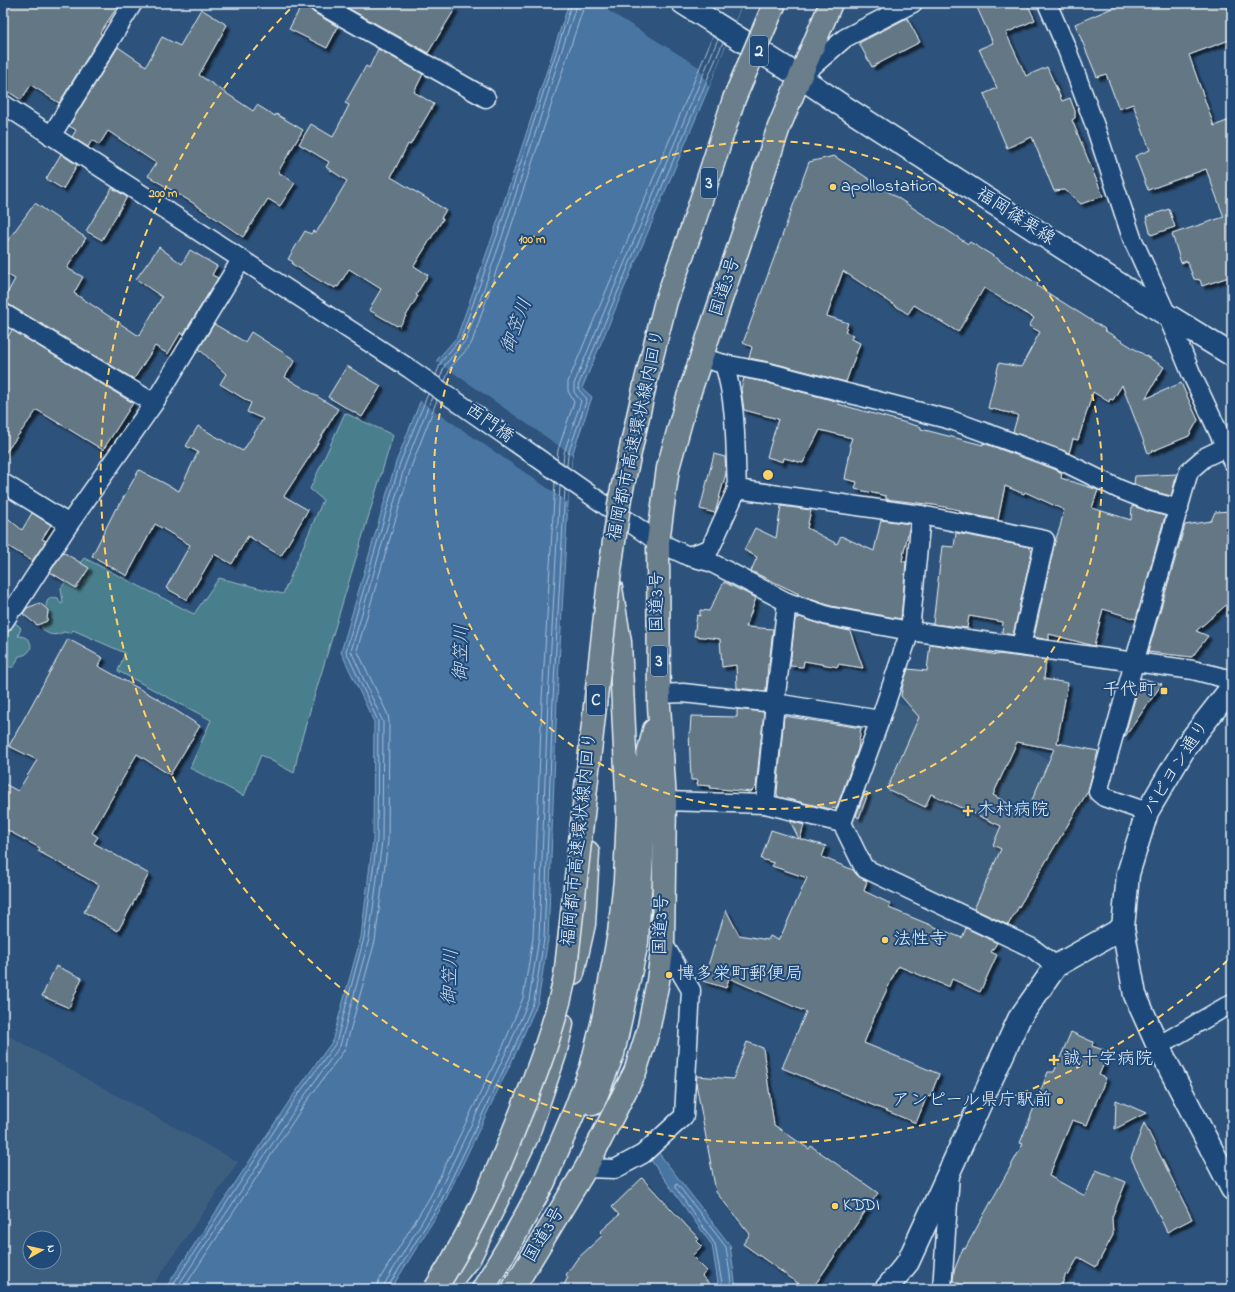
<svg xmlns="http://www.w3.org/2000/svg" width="1235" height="1292" viewBox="0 0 1235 1292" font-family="'Indie Flower','Klee One',sans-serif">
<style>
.built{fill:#3e5e7f;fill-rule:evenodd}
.green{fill:#4a7e8c;stroke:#99b8c2}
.water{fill:#4875a3;stroke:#88a7c5}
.pier{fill:#2d537c}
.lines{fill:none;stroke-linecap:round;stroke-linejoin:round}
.shore{stroke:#a8bfd6;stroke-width:1}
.building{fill:#647785;stroke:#e8f1f8;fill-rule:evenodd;filter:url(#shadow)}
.street-casing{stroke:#e8f1f8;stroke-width:21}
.secondary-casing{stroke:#e8f1f8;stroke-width:25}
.highway-casing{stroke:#e8f1f8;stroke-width:25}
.street{stroke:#1f4a7a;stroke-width:18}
.secondary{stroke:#1f4a7a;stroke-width:22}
.highway{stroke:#6b7e8b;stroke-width:22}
.highway-bridge-casing{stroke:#e8f1f8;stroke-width:25;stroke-linecap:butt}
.highway-bridge{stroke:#6b7e8b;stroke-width:22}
.ring{fill:none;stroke:#ffd166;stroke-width:2;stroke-dasharray:7 5}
.poi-dot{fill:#ffd166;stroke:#1f4a7a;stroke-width:1.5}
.labels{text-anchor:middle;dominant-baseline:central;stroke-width:4;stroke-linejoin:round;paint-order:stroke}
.shield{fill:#1f4a7a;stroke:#acbfd2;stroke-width:1}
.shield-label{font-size:17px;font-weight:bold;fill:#e8f1f8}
.poi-label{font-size:18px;fill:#e8f1f8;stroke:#1f4a7a;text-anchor:start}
.street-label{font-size:18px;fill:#e8f1f8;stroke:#1f4a7a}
.water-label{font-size:19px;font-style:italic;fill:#d0deeb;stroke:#1f4a7a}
.centre{fill:#ffd166;stroke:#1f4a7a;stroke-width:2}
.ring-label{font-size:12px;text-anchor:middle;font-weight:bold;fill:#ffd166;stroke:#1f4a7a;stroke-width:4;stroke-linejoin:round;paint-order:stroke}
</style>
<defs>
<filter id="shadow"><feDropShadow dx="3.5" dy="3.5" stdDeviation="1" flood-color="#0009"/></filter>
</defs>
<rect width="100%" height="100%" fill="#2d537c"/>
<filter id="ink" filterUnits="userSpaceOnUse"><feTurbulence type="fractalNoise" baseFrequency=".025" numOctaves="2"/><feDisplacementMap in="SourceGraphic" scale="8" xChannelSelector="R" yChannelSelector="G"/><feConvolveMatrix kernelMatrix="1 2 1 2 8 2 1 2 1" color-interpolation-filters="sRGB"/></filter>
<g filter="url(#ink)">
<g class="built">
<polygon points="895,701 933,719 992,727 1095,788 1010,933 869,865 850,822"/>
<path d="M3,1033l235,129 -88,127h-147zM30,1238h24v24h-24z"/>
</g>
<g class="green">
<path d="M345,413l48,22 -93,309 -6,29 -33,-18 -17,41 -54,-28 21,-48 -93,-49 7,-18 -52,-23c-2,4 -5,3 -9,2 -19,10 -32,-10 -18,-25 0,-8 5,-11 12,-9l3,6 2,-1 -2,-15 23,-30 110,56 25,-36 64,16 40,-94 -13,-11z"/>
<path d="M14,623l4,2 3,3 -3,8c17,0 17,19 1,20 -5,10 -3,15 -16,8v-31l5,1 -1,-6 3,-4z"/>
</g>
<g class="water">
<polygon points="569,3 742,3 709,87 582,388 592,397 572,455 568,502 557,700 548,939 538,1002 517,1050 443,1205 391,1289 165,1289 292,1097 332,1042 361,937 373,840 374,722 341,652 396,462 437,360 457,337 493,235"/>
<polygon points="658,1152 730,1245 736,1289 719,1289 712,1245 650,1159"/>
</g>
<g class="pier">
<polygon points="596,3 742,3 709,87 699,67"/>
<polygon points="435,360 572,455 568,502 419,400"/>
</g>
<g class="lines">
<g class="shore">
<polyline points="436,375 441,362 461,338 497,236 572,3"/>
<polyline points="440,378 445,365 466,340 502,237 577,3"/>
<polyline points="445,381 450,368 469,347 472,342 507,239 583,9 583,3"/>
<polyline points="557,459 558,450 574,402 568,391 568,382 713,36"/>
<polyline points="563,463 564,453 581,401 574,392 574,384 718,39"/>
<polyline points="567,466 568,454 587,399 579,390 578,386 723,42"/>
<polyline points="170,1289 295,1099 336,1043 364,938 377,840 378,721 346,651 400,463 428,394"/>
<polyline points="176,1289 300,1102 340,1046 369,939 382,841 383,722 351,651 405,465 432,397"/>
<polyline points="183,1289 304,1105 345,1049 375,941 388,841 389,721 388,715 357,650 411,467 437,400"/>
<polyline points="377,1289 379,1280 430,1197 504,1044 523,998 533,938 542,699 555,482"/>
<polyline points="383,1289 385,1283 435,1200 509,1046 529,1000 539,938 548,700 560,486"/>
<polyline points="388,1289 389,1285 440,1203 514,1048 534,1001 544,939 553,700 565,489"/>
<polyline points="723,1289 715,1244 675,1187 676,1184 678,1185 726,1247 732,1289"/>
</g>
</g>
<g class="building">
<polygon points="3,3 120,3 100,33 102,34 59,103 31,85 21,100 3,88"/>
<polygon points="303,3 308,3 309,8 313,12 338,27 327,48 289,29"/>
<polygon points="339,3 445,3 455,9 428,53"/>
<polygon points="975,3 993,3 996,9 1009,3 1027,3 1035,20 1006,33 1026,76 1047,67 1062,101 1070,98 1075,111 1075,118 1072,120 1103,196 1081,204 1065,190 1054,191 1032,137 1007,148 984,94 997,88 979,49 993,43"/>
<polygon points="1124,3 1226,3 1232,23 1232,39 1189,55 1214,126 1232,119 1232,276 1202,286 1200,280 1194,279 1187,261 1181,263 1172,234 1224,217 1206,169 1148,190 1135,156 1150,150 1133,104 1119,109 1106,74 1097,77 1075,24"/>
<polygon points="201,9 227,25 199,75 253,111 257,105 275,116 276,114 303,130 278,172 295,183 280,206 268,199 243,237 193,203 148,176 156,163 108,131 99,145 92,140 88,147 72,137 76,130 69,126 118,47 146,66 162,37 180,46"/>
<polygon points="907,18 920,42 872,67 859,43"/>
<polygon points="378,49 423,74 414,92 434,104 410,145 408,144 391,177 446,210 441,218 443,219 414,266 428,275 416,295 418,296 400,326 398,325 397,326 369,310 381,289 349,269 338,287 336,286 335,288 330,285 329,286 292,264 293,262 288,259 305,231 311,234 313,231 316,233 347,181 326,167 329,162 299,144 311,124 333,137 349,105 345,103 366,66 369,68"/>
<polygon points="61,154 77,165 63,189 46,179"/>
<polygon points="834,156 968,244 970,242 1000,260 1000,261 1038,284 1037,286 1105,329 1104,330 1164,367 1145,399 1181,383 1198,420 1189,436 1148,453 1122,385 1113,400 1110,399 1109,402 1093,392 1078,440 1073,439 1069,453 1013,432 1018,415 988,408 999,363 1021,367 1040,332 1029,326 1034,318 984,288 958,332 914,305 908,314 843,271 827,316 848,323 845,332 853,335 851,339 860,343 846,382 769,362 749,358 752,347 743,343 809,162"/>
<polygon points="112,188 127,197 102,240 86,231"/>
<polygon points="35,203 86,238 67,268 83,277 74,293 139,336 162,297 136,279 159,247 182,264 190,250 217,266 212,275 218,278 183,335 181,332 168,354 155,346 134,379 3,301 15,279 3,272 3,247"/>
<polygon points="1169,209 1175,227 1151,235 1146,217"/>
<polygon points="214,324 245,342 251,332 295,360 285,377 338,409 310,456 284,496 308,510 281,556 248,536 232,564 214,554 187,600 166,588 190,545 155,524 127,576 92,556 116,508 117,509 139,470 179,491 198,452 186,446 198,426 227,443 243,451 263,419 247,412 251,403 220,384 226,374 199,349"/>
<polygon points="12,330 133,403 103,450 37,410 3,456 3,345"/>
<polygon points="347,366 381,386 362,417 328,397"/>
<polygon points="744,378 764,382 839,402 838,404 921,427 921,429 983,445 983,443 1054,469 1062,473 1061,478 1098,490 1092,508 1131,520 1132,506 1165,516 1136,619 1103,609 1094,646 1049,634 1049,640 1034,637 1055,541 1060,527 1064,510 1025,492 1024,494 1005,486 998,520 960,512 960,510 934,505 886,499 886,496 855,489 857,482 845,479 851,447 849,446 852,438 820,430 803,463 784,458 783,462 767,457 778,419 744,410 741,389"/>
<polygon points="714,454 725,457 726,473 715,513 700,509"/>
<polygon points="1177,474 1171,496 1152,491 1134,484 1135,476"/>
<polygon points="781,506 811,510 807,528 837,544 841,536 874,551 881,520 910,524 902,561 906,562 901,619 831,606 798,595 799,594 751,571 757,557 744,550 755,528 776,538"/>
<polygon points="1232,511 1232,600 1196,631 1208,636 1192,657 1148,652 1185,525 1211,521 1215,512"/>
<polygon points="32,513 51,525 42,539 46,541 32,561 3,543 3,514 22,530"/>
<polygon points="956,533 1029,547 1032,551 1013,635 1002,633 1003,622 969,616 967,628 933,624 942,546 954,547"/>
<polygon points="63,552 89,568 76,588 50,572"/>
<polygon points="724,582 756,598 746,627 773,629 769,664 768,664 766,691 737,688 736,665 722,667 720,639 694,636 697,615 700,616 700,610 709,611"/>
<polygon points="40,603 48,610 47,621 37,625 23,614 27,608"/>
<polygon points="800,617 825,626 850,631 863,668 838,664 838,667 804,661 803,667 790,666 795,620"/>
<polygon points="68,639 103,658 98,666 158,699 200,726 170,775 137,754 92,833 98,837 94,843 149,874 118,931 84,912 99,885 38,851 40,848 3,828 3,783 18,791 37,760 9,746"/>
<path d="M930,644l68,11v-1l48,6 -2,19 24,4 -11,60 41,8 -10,40 -80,134 -34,-16 27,-60 -8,-4 8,-19 -70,-32 -6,13 -38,-18 32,-72 -18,-21 2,-12 5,-15 19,2zM1017,742l37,7 -28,65 -33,-19z"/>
<polygon points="1141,678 1162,684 1124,738"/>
<polygon points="737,709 764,712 756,787 751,792 710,788 711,786 697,785 698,780 691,780 689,732 690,732 691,716 737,717"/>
<polygon points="784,716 861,728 858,749 836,809 833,808 831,809 778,797 777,793"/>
<polygon points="865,792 868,793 859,818 856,816"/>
<polygon points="790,821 804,825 800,839 826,846 822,857 853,870 859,877 867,881 864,891 891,904 889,908 962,938 966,928 997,943 991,952 997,955 980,992 952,979 949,987 898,966 876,1013 864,1043 939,1074 930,1097 927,1096 916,1123 782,1068 806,1012 729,978 726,988 703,981 726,910 739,935 768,940 770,936 778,940 780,936 781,936 807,878 772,866 774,863 761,859 771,830 799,839"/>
<polygon points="56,966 82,978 69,1008 42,996"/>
<polygon points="1071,1032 1093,1042 1092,1046 1109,1052 1099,1075 1106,1078 1087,1125 1072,1120 1049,1176 1085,1196 1096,1170 1126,1182 1112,1217 1113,1235 1096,1267 1078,1257 1068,1276 1066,1274 1060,1289 973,1289 953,1281 954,1271 963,1248 965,1249 1023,1144 1020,1143 1048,1072 1054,1072"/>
<polygon points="747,1042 763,1048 774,1125 809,1149 811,1146 878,1193 812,1289 806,1289 743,1244 750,1234 716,1192 696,1083 697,1076 733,1079"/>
<polygon points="1116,1100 1146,1113 1115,1129"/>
<polygon points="1144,1123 1192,1219 1167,1232 1131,1158"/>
<polygon points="642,1178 699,1239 697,1241 702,1246 692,1256 707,1271 702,1276 714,1289 562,1289 568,1277 566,1275 577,1259 603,1235 600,1232 619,1215 612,1207"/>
</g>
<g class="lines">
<defs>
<g id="street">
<polyline points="318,3 486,98"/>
<polyline points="1047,3 1066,47 1095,126 1132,238 1167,315 1191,373 1232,461"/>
<polyline points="800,77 845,38 913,3"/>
<polyline points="3,104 410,369 658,542 688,556 710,562 787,602 828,616 910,631 1193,670 1232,680"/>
<polyline points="51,136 133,3"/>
<polyline points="3,313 154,403"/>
<path d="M702,358l22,6c13,40 11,84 13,125l184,26 124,25 -24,106"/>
<polyline points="724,364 766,372 951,420 1058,459 1119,489 1149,501 1179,509"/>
<polyline points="3,483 69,524"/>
<polyline points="921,515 910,631 880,720 842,823 864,868 1032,948 1056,966"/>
<polyline points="688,556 710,549 737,489"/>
<polyline points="15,607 69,524 154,403 241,260"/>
<polyline points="3,623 9,614"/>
<polyline points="660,694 683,693 775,703 880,720"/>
<polyline points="665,801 765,804 842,823"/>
<polyline points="765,804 775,703 787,602"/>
<polyline points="1147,812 1104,797 1098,792 1134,663 1189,471 1205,457 1226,447"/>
<polyline points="1158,1046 1232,1003"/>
<polyline points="586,1168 615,1169 643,1154 684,1116 691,990 663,943"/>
<polyline points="942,1289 950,1174"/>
</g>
<g id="secondary">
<polyline points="683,3 800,77 840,104 1167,315 1232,355"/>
<polyline points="1232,687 1186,746 1147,812 1128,874 1123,928 1135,995 1158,1046 1232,1189"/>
<polyline points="886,1289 908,1262 1019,1019 1056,966 1123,928"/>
</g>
<g id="highway">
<polyline points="573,973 584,924 588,852"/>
<polyline points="593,1104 613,1054 637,942 644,822 646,764 654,730"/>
<polyline points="444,1289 470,1257 527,1137 555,1054 562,1024"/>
<polyline points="483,1289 514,1237 544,1182 575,1110 591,1068 603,1020 619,933 625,880 628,814 620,642 611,588"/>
<polyline points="513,1289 586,1168 635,1072 648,1031 658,981 663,943 665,801 659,705 658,542 668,468 686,403 779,127 831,3"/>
</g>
</defs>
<use href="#street" class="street-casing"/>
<use href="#secondary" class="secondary-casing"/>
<use href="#highway" class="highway-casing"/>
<use href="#street" class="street"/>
<use href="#secondary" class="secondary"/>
<use href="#highway" class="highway"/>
<defs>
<path id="highway-bridge" d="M435,1289c36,-56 61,-113 85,-174 18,-45 35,-90 45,-138l45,-406 10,-73 26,-118 20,-79 25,-70 43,-132 41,-96"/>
</defs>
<use href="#highway-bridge" class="highway-bridge-casing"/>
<use href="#highway-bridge" class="highway-bridge"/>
</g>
</g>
<g class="ring">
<circle cx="768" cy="475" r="334"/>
<path d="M1228 960A668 668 0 0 1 292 7"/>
</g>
<g class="poi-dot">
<circle cx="833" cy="187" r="4"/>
<rect x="1160" y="687" width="8" height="8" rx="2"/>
<path d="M966 805h4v4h4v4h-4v4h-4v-4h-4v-4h4z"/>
<circle cx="885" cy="940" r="4"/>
<circle cx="669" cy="975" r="4"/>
<path d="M1052 1054h4v4h4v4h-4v4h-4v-4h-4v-4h4z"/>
<circle cx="1060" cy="1101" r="4"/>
<circle cx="835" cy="1206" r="4"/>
</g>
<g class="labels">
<g class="shield">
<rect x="750" y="36" width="18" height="30" rx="3"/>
<rect x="701" y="168" width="16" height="30" rx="3"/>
<rect x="651" y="646" width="16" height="30" rx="3"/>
<rect x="587" y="685" width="18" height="30" rx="3"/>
</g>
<g class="shield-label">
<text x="759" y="51">2</text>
<text x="709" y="183">3</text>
<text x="659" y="661">3</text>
<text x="596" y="700">C</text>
</g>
<g class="poi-label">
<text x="841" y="187">apollostation</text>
<text x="1156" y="691" text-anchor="end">千代町</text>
<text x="977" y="811">木村病院</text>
<text x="893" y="940">法性寺</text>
<text x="677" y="975">博多栄町郵便局</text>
<text x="1063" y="1060">誠十字病院</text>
<text x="1052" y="1101" text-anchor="end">アンピール県庁駅前</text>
<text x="843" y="1206">KDDI</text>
</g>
<g class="street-label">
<text transform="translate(1015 217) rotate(33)">福岡篠栗線</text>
<text transform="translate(726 287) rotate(-72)">国道3号</text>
<text transform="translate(489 424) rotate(35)">西門橋</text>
<text transform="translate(637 435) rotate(-78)">福岡都市高速環状線内回り</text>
<text transform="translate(658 602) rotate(-90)">国道3号</text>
<text transform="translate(1177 768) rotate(-58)">パピヨン通り</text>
<text transform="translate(580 839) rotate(-84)">福岡都市高速環状線内回り</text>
<text transform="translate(662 925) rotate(-88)">国道3号</text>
<text transform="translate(545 1235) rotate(-59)">国道3号</text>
</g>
<g class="water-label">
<text transform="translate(517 326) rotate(-69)">御笠川</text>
<text transform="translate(462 653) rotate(-88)">御笠川</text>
<text transform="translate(451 977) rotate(-87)">御笠川</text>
</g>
</g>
<circle cx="768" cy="475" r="6" class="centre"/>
<g class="ring-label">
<text x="163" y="197">200 m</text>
<text x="532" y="243">100 m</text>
</g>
<rect width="1235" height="1292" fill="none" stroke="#1f4a7a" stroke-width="16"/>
<rect x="8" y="8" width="1219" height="1276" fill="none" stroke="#e8f1f8" stroke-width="1.5" filter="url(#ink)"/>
<g transform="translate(42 1250) rotate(82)"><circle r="19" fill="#1f4a7a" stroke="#6f8dac"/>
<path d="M0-3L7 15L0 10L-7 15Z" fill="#ffd166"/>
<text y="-6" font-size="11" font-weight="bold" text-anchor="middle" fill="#e8f1f8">N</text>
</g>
</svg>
